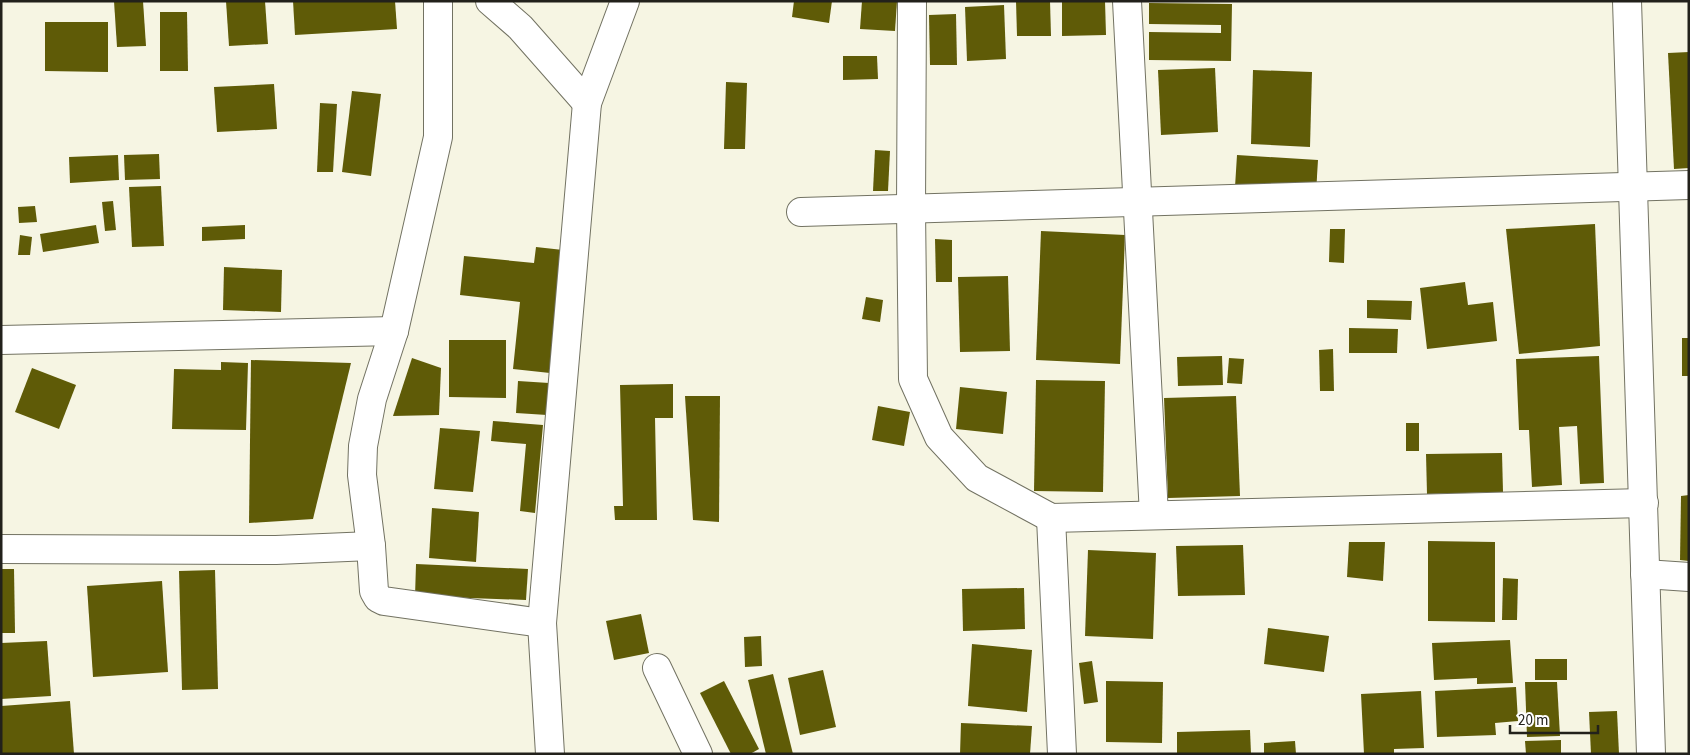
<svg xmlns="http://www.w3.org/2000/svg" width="1690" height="755" viewBox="0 0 1690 755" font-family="'Source Sans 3',sans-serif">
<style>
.building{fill:#5f5b07}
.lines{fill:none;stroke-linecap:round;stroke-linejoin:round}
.minor-casing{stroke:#727262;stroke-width:30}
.minor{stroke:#fff;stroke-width:28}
</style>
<rect width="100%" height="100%" fill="#f6f5e3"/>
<g class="building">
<polygon points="114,1 143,1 146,46 117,47"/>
<polygon points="226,1 265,1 268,44 229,46"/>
<polygon points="293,1 395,1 397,29 295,35"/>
<polygon points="794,1 832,1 829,23 792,17"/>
<polygon points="862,1 897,1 895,31 860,29"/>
<polygon points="1016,1 1050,1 1051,36 1017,36"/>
<polygon points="1062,1 1105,1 1106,35 1062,36"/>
<polygon points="1149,3 1232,4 1231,61 1149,60 1149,32 1221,33 1221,25 1149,24"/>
<polygon points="1004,5 1006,59 967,61 965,7"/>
<polygon points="160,12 187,12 188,71 160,71"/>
<polygon points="956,14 957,65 930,65 929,15"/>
<polygon points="45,22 108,22 108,72 45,71"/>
<polygon points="1689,52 1689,168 1674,169 1668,53"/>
<polygon points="843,56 877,56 878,79 843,80"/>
<polygon points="1215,68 1218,132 1161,135 1158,70"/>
<polygon points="1253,70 1312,72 1310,147 1251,144"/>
<polygon points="726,82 747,83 745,149 724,149"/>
<polygon points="274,84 277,129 217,132 214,87"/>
<polygon points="352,91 381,94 371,176 342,172"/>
<polygon points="320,103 337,104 333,172 317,172"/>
<polygon points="875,150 890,151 888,191 873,191"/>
<polygon points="159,154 160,179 125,180 124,155"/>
<polygon points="118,155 119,180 70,183 69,157"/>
<polygon points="1237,155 1318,160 1316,193 1235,187"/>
<polygon points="161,186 164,246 132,247 129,187"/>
<polygon points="113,201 116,230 105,231 102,202"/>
<polygon points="35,206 37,222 19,223 18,207"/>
<polygon points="1595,224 1600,346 1519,354 1506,229"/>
<polygon points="96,225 99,243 43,252 40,234"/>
<polygon points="245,225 245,239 202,241 202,227"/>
<polygon points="1330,229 1345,229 1344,263 1329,262"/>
<polygon points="1041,231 1125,235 1120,364 1036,360"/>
<polygon points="20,235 32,237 30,255 18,255"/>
<polygon points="935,239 952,240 952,282 936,282"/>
<polygon points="536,247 563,250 550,373 513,369 520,302 460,295 464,256 534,263"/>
<polygon points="224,267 282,270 281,312 223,310"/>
<polygon points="1008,276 1010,351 960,352 958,277"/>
<polygon points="1465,282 1468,305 1493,302 1497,341 1427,349 1420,288"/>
<polygon points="866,297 883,300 880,322 862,319"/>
<polygon points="1367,300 1412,301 1411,320 1367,318"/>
<polygon points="1349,328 1398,329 1397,353 1349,353"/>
<rect x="1682" y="338" width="7" height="38"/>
<polygon points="449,340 506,340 506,398 449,397"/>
<polygon points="1333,349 1334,391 1320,391 1319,350"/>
<polygon points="1222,356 1223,385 1178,386 1177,357"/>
<polygon points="1599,356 1604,483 1580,484 1577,426 1559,427 1562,485 1532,487 1529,430 1519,430 1516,359"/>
<polygon points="412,358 441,368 439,415 393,416"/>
<polygon points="1229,358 1244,359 1242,384 1227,383"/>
<polygon points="251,360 351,363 313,519 249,523"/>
<polygon points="221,362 248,363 246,430 172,429 174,369 221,370"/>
<polygon points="32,368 76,385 59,429 15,412"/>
<polygon points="1036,380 1105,381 1103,492 1034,491"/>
<polygon points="518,381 549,383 547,415 516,413"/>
<polygon points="673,384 673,418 655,418 657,520 615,520 614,506 623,506 620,385"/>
<polygon points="960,387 1007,392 1003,434 956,429"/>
<polygon points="685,396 720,396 719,522 693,520"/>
<polygon points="1236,396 1240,496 1168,498 1164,398"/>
<polygon points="878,406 910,412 904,446 872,440"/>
<polygon points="493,421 543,425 535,513 520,511 526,444 491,441"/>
<rect x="1406" y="423" width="13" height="28"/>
<polygon points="440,428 480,431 473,492 434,489"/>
<polygon points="1502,453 1503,492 1427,494 1426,454"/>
<polygon points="1689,495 1689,561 1680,560 1681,496"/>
<polygon points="432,508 479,512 476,562 429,558"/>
<polygon points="1428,541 1495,542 1495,622 1428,621"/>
<polygon points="1349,542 1385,542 1383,581 1347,577"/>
<polygon points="1243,545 1245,595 1178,596 1176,546"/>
<polygon points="1088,550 1156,553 1153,639 1085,636"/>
<polygon points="416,564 528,569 526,600 415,596"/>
<polygon points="1,569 14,569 15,633 1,633"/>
<polygon points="215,570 218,689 182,690 179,571"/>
<polygon points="1503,578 1518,579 1517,620 1502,620"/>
<polygon points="162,581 168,672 93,677 87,586"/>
<polygon points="1024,588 1025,629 963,631 962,589"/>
<polygon points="641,614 649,653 614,660 606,621"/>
<polygon points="1268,628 1329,636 1324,672 1264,664"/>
<polygon points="761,636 762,666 745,667 744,637"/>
<polygon points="1510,640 1513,683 1477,684 1477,678 1434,680 1432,643"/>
<polygon points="47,641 51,696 1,699 1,643"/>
<polygon points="972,644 1032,650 1027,712 968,706"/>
<rect x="1535" y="659" width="32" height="21"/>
<polygon points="1092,661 1098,702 1084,704 1079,663"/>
<polygon points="823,670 836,727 800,735 788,678"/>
<polygon points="773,674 793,754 766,754 748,680"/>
<polygon points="724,681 759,749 750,754 731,754 700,693"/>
<polygon points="1106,681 1163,682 1162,743 1106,742"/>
<polygon points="1525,682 1557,682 1560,736 1527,737"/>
<polygon points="1516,687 1518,721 1495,723 1496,735 1437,737 1435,691"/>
<polygon points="1421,691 1424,748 1394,749 1394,754 1364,754 1361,694"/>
<polygon points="70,701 74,754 1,754 1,706"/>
<polygon points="1617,711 1619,754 1591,754 1589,712"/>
<polygon points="961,723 1032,726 1030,754 960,754"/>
<polygon points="1250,730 1251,754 1177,754 1177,732"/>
<polygon points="1561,740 1561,754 1526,754 1525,741"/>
<polygon points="1295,741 1296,754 1264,754 1264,743"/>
</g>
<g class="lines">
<defs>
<g id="minor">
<polyline points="438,1 438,137 394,331 372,399 363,446 362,475 371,546 374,591 378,598 384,601 542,623"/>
<polyline points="490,1 520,27 587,103"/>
<polyline points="912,1 911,209 913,379 939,437 977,478 1051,518 1644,503"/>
<polyline points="1127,1 1154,515"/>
<polyline points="1627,1 1651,754"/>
<polyline points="801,212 1689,185"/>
<polyline points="1,340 394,331"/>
<polyline points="1051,518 1062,754"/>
<polyline points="1,549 276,550 371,546"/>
<polyline points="1645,574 1689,577"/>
<polyline points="657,668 698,754"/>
<polyline points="550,754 542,623 587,103 625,1"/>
</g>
</defs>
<use href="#minor" class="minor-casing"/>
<use href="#minor" class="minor"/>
</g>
<rect width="1690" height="755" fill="none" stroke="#22211b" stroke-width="5"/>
<path d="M1510 725v8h88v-8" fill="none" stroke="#22211b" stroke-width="2.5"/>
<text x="1518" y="725" font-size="15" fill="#22211b" stroke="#ffffff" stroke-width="4" paint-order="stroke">20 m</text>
</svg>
